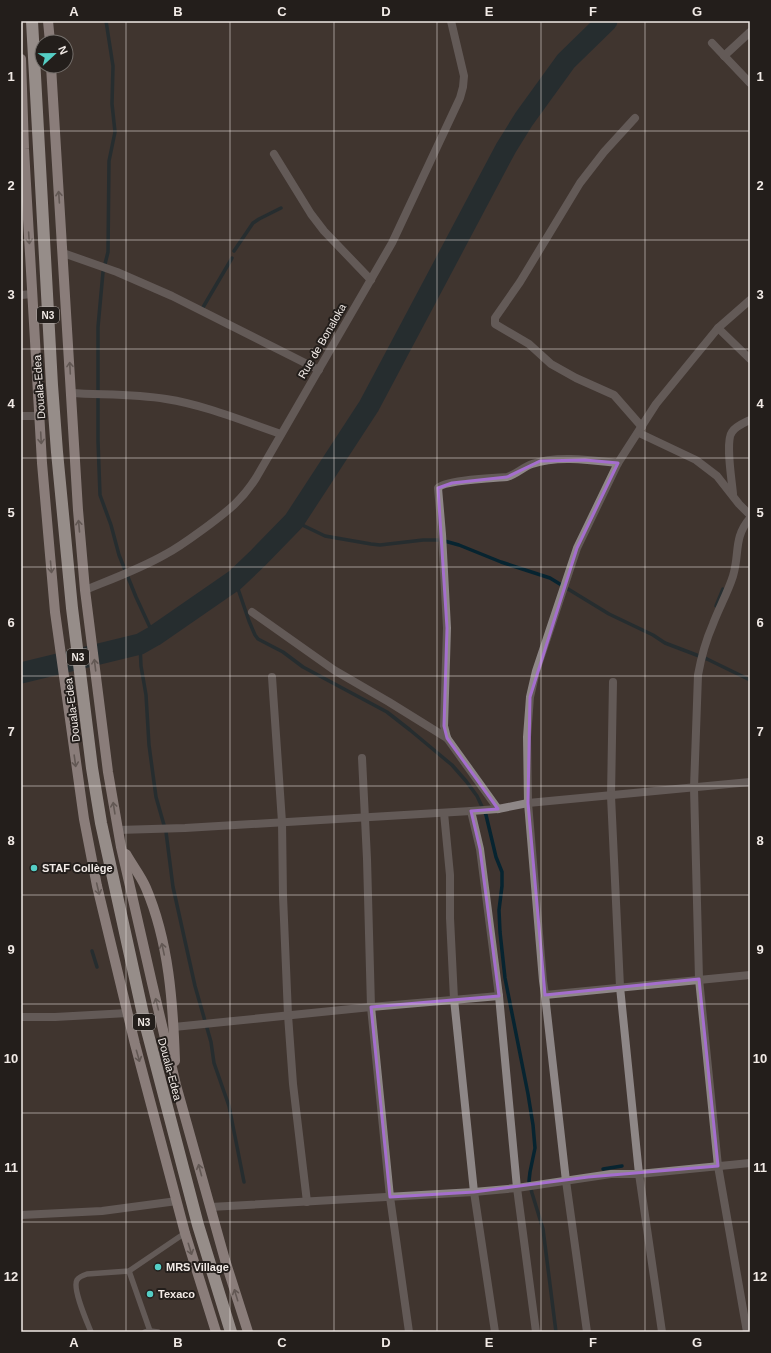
<svg xmlns="http://www.w3.org/2000/svg" width="771" height="1353" viewBox="0 0 771 1353" font-family="Helvetica,sans-serif">
<style>
.lines{fill:none;stroke-linecap:round;stroke-linejoin:round}
.stream{stroke:#072430;stroke-width:3.5}
.river{stroke:#072430;stroke-width:21}
.lane{stroke:#8e8787;stroke-width:5.5}
.street{stroke:#8e8787;stroke-width:8}
.primary{stroke:#e4d6d5;stroke-width:10}
.highway{stroke:#fff8f7;stroke-width:12}
.oneway{stroke:#8d8381}
.marked{fill:none;stroke:#a46ecd;stroke-width:3;stroke-linejoin:round}
.grid{fill:none;stroke:#f1eae6;stroke-width:1;stroke-opacity:0.55}
.poi-dot{fill:#55cec5;stroke:#231e1b;stroke-width:1.5}
.labels{text-anchor:middle;dominant-baseline:central;stroke-width:4;stroke-linejoin:round;paint-order:stroke}
.shield{fill:#231e1b;stroke:#b3ada9;stroke-width:1}
.shield-label{font-size:10px;font-weight:bold;fill:#f1eae6}
.street-label{font-size:11px;fill:#f1eae6;stroke:#231e1b}
.poi-label{font-size:11px;font-weight:bold;fill:#f1eae6;stroke:#231e1b;text-anchor:start}
.neatline{fill:none;stroke:#f1eae6;stroke-width:1.5}
.grid-label{font-size:13px;text-anchor:middle;font-weight:bold;fill:#f1eae6}
</style>
<rect width="100%" height="100%" fill="#403530"/>
<g class="lines">
<g class="stream">
<polyline points="106,21 113,66 112,104 115,132 109,161 108,252 103,272 98,327 98,441 100,495 111,525 119,555 136,597 154,636"/>
<polyline points="234,251 253,223 259,219 281,208"/>
<polyline points="202,309 232,258"/>
<polyline points="294,521 325,536 371,544 380,545 423,540 441,540 459,545 501,562 550,578 609,614 653,635 665,643 707,659 750,680"/>
<polyline points="235,580 249,621 255,635 258,639 283,652 303,667 387,712 410,730 452,765 466,781 477,796 486,815 496,857 502,872 502,886 499,910 500,932 505,978 528,1094 533,1125 535,1148 530,1172 529,1181 532,1193 543,1229 556,1332"/>
<polyline points="716,606 723,589"/>
<polyline points="140,644 141,666 146,695 149,745 156,797 166,832 173,887 195,986 211,1042 214,1063 229,1106 244,1182"/>
<polyline points="92,951 97,967"/>
<polyline points="603,1169 622,1166"/>
</g>
<polyline class="river" points="21,673 140,644 154,636 235,580 258,558 294,521 369,406 506,148 524,119 566,61 607,21"/>
<g class="lane">
<polyline points="129,1271 150,1331"/>
<path d="M91,1332c-4,-10 -19,-44 -14,-52 2,-3 7,-5 10,-6l42,-3 56,-38"/>
<polyline points="145,1332 150,1331 158,1332"/>
</g>
<g class="street">
<polyline points="712,43 750,83"/>
<polyline points="724,56 750,32"/>
<polyline points="635,118 604,152 580,183 520,282 495,318 495,324 529,344 551,364 576,378 614,395 642,427"/>
<polyline points="274,154 311,214 324,231 371,280"/>
<polyline points="63,253 117,272 172,296 319,370"/>
<polyline points="21,295 33,294"/>
<polyline points="750,300 718,328 656,404 618,463 577,548 536,671 530,697 527,737 528,803 543,981 545,995 750,975"/>
<polyline points="718,328 750,359"/>
<path d="M71,393c32,2 64,1 95,6 39,6 77,22 115,35"/>
<polyline points="21,416 40,416"/>
<polyline points="639,433 696,460 717,476 739,504 750,515"/>
<path d="M733,494c-1,-13 -8,-53 -1,-62 4,-6 12,-9 18,-12"/>
<path d="M85,590c27,-11 55,-21 81,-36 15,-8 29,-19 43,-29 20,-15 33,-25 47,-47l136,-235 68,-145 3,-11 1,-11 -13,-55"/>
<polyline points="252,612 334,670 389,702 447,738"/>
<polyline points="272,677 282,822 283,896 288,1015 293,1084 307,1202"/>
<polyline points="613,682 611,796 620,987 639,1174 662,1332"/>
<polyline points="362,758 367,859 371,1007 390,1197 409,1332"/>
<path d="M498,809l-51,-71 -3,-12 3,-98 -5,-94 -4,-46c6,-8 57,-10 69,-11 10,-3 16,-10 25,-13 25,-9 59,-4 86,-1"/>
<polyline points="444,813 450,875 450,918 454,999 474,1192 495,1332"/>
<polyline points="118,830 185,828 471,811"/>
<polyline points="545,995 566,1181 587,1332"/>
<polyline points="21,1017 55,1017 128,1013"/>
<polyline points="174,1027 371,1007 499,996"/>
<polyline points="210,1207 474,1192 517,1188 611,1174 639,1174 750,1163"/>
<polyline points="21,1215 102,1211 177,1201"/>
<polyline points="536,1332 517,1188 499,996 480,849 471,811 498,809 528,803 750,782"/>
<path d="M747,1332l-29,-166 -19,-187 -5,-191 4,-113c3,-17 8,-35 15,-51 6,-16 15,-32 20,-48 7,-23 0,-38 17,-58"/>
</g>
<g class="primary">
<polyline points="48,21 50,42"/>
<polyline points="21,59 24,149 42,463 55,612 84,819 97,886 135,1044 185,1233 216,1332"/>
<polyline points="51,66 78,510 85,590 108,772 121,847 152,983 176,1085 225,1260 248,1332"/>
<path d="M126,854c6,11 15,22 20,34 23,54 27,115 29,173"/>
</g>
<polyline class="highway" points="32,21 52,385 57,452 72,608 92,768 101,823 144,1019 198,1225 231,1332"/>
</g>
<defs><path id="oneway-shaft" d="M-6 0H5M1.5-3L5.5 0L1.5 3" fill="none" stroke-width="1.6" stroke-linecap="round" stroke-linejoin="round"/></defs>
<g class="oneway">
<use href="#oneway-shaft" transform="translate(59 197) rotate(-94)"/>
<use href="#oneway-shaft" transform="translate(29 238) rotate(86)"/>
<use href="#oneway-shaft" transform="translate(70 368) rotate(-93)"/>
<use href="#oneway-shaft" transform="translate(41 438) rotate(87)"/>
<use href="#oneway-shaft" transform="translate(79 526) rotate(-95)"/>
<use href="#oneway-shaft" transform="translate(51 567) rotate(85)"/>
<use href="#oneway-shaft" transform="translate(95 665) rotate(-97)"/>
<use href="#oneway-shaft" transform="translate(75 761) rotate(82)"/>
<use href="#oneway-shaft" transform="translate(114 808) rotate(-99)"/>
<use href="#oneway-shaft" transform="translate(98 889) rotate(77)"/>
<use href="#oneway-shaft" transform="translate(163 949) rotate(-102)"/>
<use href="#oneway-shaft" transform="translate(157 1004) rotate(-104)"/>
<use href="#oneway-shaft" transform="translate(138 1056) rotate(74)"/>
<use href="#oneway-shaft" transform="translate(200 1170) rotate(-105)"/>
<use href="#oneway-shaft" transform="translate(190 1249) rotate(73)"/>
<use href="#oneway-shaft" transform="translate(236 1295) rotate(-107)"/>
</g>
<path d="M0 0H771V1353H0ZM585,460l33,3 -41,85 -47,149 -2,106 17,192 154,-16 19,187 -130,11 -114,15 -84,5 -19,-190 128,-11 -19,-147 -9,-38 27,-2 -51,-71 -3,-12 3,-98 -9,-140 14,-5 55,-6 33,-16z" fill="#403530" fill-opacity=".55" fill-rule="evenodd"/>
<path class="marked" d="M585,460l33,3 -41,85 -47,149 -2,106 17,192 154,-16 19,187 -130,11 -114,15 -84,5 -19,-190 128,-11 -19,-147 -9,-38 27,-2 -51,-71 -3,-12 3,-98 -9,-140 14,-5 55,-6 33,-16z"/>
<path class="grid" d="M126,21v1311M230,21v1311M334,21v1311M437,21v1311M541,21v1311M645,21v1311M21,131h729M21,240h729M21,349h729M21,458h729M21,567h729M21,676h729M21,786h729M21,895h729M21,1004h729M21,1113h729M21,1222h729"/>
<g class="poi-dot">
<circle cx="34" cy="868" r="4"/>
<circle cx="158" cy="1267" r="4"/>
<circle cx="150" cy="1294" r="4"/>
</g>
<g class="labels">
<g class="shield">
<rect x="37" y="307" width="22" height="16" rx="3"/>
<rect x="67" y="649" width="22" height="16" rx="3"/>
<rect x="133" y="1014" width="22" height="16" rx="3"/>
</g>
<g class="shield-label">
<text x="48" y="315">N3</text>
<text x="78" y="657">N3</text>
<text x="144" y="1022">N3</text>
</g>
<g class="street-label">
<text transform="translate(322 341) rotate(-60)">Rue de Bonaloka</text>
<text transform="translate(39 387) rotate(-94)">Douala-Edea</text>
<text transform="translate(72 710) rotate(-97)">Douala-Edea</text>
<text transform="translate(170 1069) rotate(75)">Douala-Edea</text>
</g>
<g class="poi-label">
<text x="42" y="868">STAF Collège</text>
<text x="166" y="1267">MRS Village</text>
<text x="158" y="1294">Texaco</text>
</g>
</g>
<rect width="771" height="1353" fill="none" stroke="#231e1b" stroke-width="44"/>
<g transform="translate(54 54) rotate(68)"><circle r="19" fill="#231e1b" stroke="#75706c"/>
<path d="M0-3L7 15L0 10L-7 15Z" fill="#55cec5"/>
<text y="-6" font-size="11" font-weight="bold" text-anchor="middle" fill="#f1eae6">N</text>
</g>
<rect x="22" y="22" width="727" height="1309" class="neatline"/>
<g class="grid-label">
<text x="74" y="16">A</text>
<text x="178" y="16">B</text>
<text x="282" y="16">C</text>
<text x="386" y="16">D</text>
<text x="489" y="16">E</text>
<text x="593" y="16">F</text>
<text x="697" y="16">G</text>
<text x="11" y="81">1</text>
<text x="760" y="81">1</text>
<text x="11" y="190">2</text>
<text x="760" y="190">2</text>
<text x="11" y="299">3</text>
<text x="760" y="299">3</text>
<text x="11" y="408">4</text>
<text x="760" y="408">4</text>
<text x="11" y="517">5</text>
<text x="760" y="517">5</text>
<text x="11" y="627">6</text>
<text x="760" y="627">6</text>
<text x="11" y="736">7</text>
<text x="760" y="736">7</text>
<text x="11" y="845">8</text>
<text x="760" y="845">8</text>
<text x="11" y="954">9</text>
<text x="760" y="954">9</text>
<text x="11" y="1063">10</text>
<text x="760" y="1063">10</text>
<text x="11" y="1172">11</text>
<text x="760" y="1172">11</text>
<text x="11" y="1281">12</text>
<text x="760" y="1281">12</text>
<text x="74" y="1347">A</text>
<text x="178" y="1347">B</text>
<text x="282" y="1347">C</text>
<text x="386" y="1347">D</text>
<text x="489" y="1347">E</text>
<text x="593" y="1347">F</text>
<text x="697" y="1347">G</text>
</g>
</svg>
